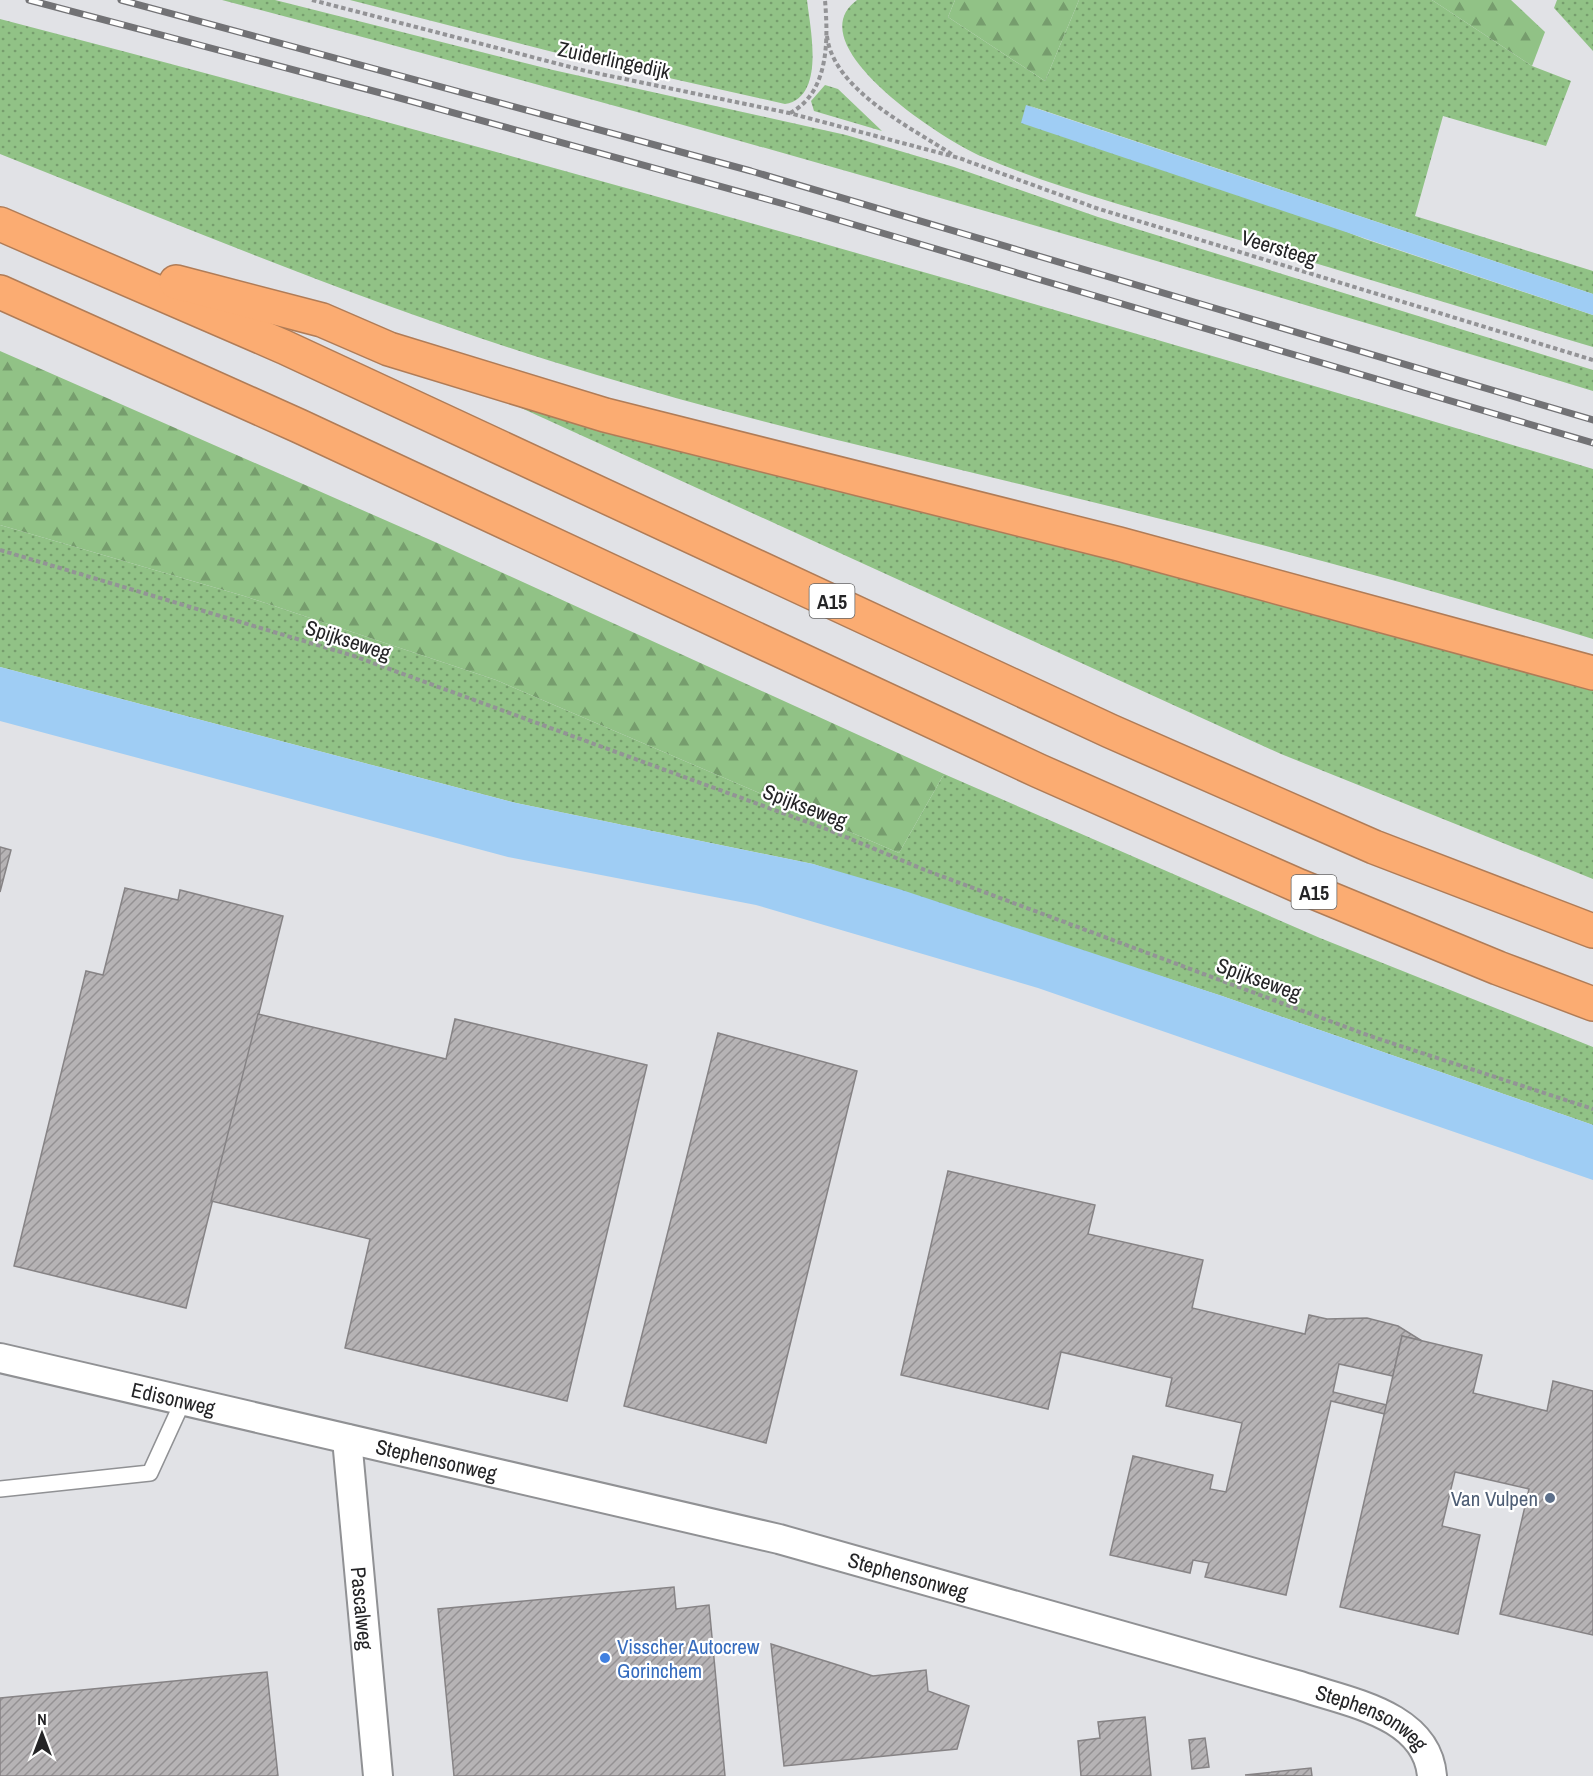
<svg xmlns="http://www.w3.org/2000/svg" width="1593" height="1776" viewBox="0 0 1593 1776" font-family="'Archivo Narrow',sans-serif">
<style>
.grass{fill:url(#grass-dots)}
.forest{fill:url(#forest-firs)}
.water{fill:#9fcdf4}
.building{fill:url(#building-hatch);stroke:#868385;stroke-width:1.5}
.lines{fill:none;stroke-linecap:round;stroke-linejoin:round}
.lane-casing{stroke:#909194;stroke-width:18}
.street-casing{stroke:#909194;stroke-width:32}
.highway-casing{stroke:#b07c57;stroke-width:36}
.path{stroke:#939396;stroke-width:4;stroke-dasharray:4.5 3;stroke-linecap:butt}
.lane{stroke:#fff;stroke-width:15}
.street{stroke:#fff;stroke-width:28}
.highway{stroke:#fbac72;stroke-width:33}
.rail-casing{stroke:#727275;stroke-width:7}
.rail{stroke:#fff;stroke-width:4.5;stroke-dasharray:14;stroke-linecap:butt}
.service-dot{fill:#5c6f8a;stroke:#fff;stroke-width:2}
.shop-dot{fill:#3f7fe0;stroke:#fff;stroke-width:2}
.labels{text-anchor:middle;dominant-baseline:central;stroke-width:4.5;stroke-linejoin:round;paint-order:stroke}
.shield{fill:#fff;stroke:#666667;stroke-width:1.5}
.shield-label{font-size:20px;font-weight:bold;fill:#242426}
.street-label{font-size:21px;fill:#242426;stroke:#fff}
.service-label{font-size:21px;fill:#4e5e75;stroke:#fff;text-anchor:end}
.shop-label{font-size:21px;fill:#366cbe;stroke:#fff;text-anchor:start}
</style>
<defs>
<pattern id="grass-dots" width="8" height="8" patternUnits="userSpaceOnUse" patternTransform="scale(1.5)"><rect width="8" height="8" fill="#91c286"/><path d="M2 2h.1M6 6h.1" fill="none" stroke="#769d6d" stroke-width="1.8" stroke-linecap="round"/></pattern>
<pattern id="forest-firs" width="22" height="20" patternUnits="userSpaceOnUse" patternTransform="scale(1.5)"><rect width="22" height="20" fill="#91c286"/><path d="M5 1l3.5 6h-7zM16 11l3.5 6h-7z" fill="#769d6d"/></pattern>
<pattern id="building-hatch" width="6" height="6" patternUnits="userSpaceOnUse" patternTransform="scale(1.5)"><rect width="6" height="6" fill="#b6b3b5"/><path d="M-1 1l2-2M0 6l6-6M5 7l2-2" fill="none" stroke="#949193"/></pattern>
</defs>
<rect width="100%" height="100%" fill="#e1e2e6"/>
<g class="grass">
<path d="M222,0h53l278,70 293,65 108,32 144,50 495,153v21c-455,-137 -911,-271 -1371,-391z"/>
<path d="M350,0h457c3,28 19,97 -22,104l-232,-52z"/>
<path d="M857,0h98l-7,17 97,64 34,-81h353l100,66 39,15 -25,65 -103,-30 -28,100 178,55v23l-566,-189 338,134 228,76v32c-126,-38 -252,-76 -377,-114 -78,-24 -158,-44 -233,-76 -37,-15 -188,-112 -126,-157z"/>
<polygon points="1557,0 1593,0 1593,51 1554,8"/>
<path d="M0,19c534,139 1064,291 1593,450v170c-184,-57 -371,-106 -558,-151 -146,-36 -294,-69 -438,-113 -204,-60 -400,-143 -597,-221z"/>
<polygon points="825,85 838,89 882,131 814,111 811,101"/>
<polygon points="506,401 819,481 1593,687 1593,879 1281,754"/>
<polygon points="0,525 244,596 496,680 899,853 944,774 1320,938 1593,1047 1593,1125 1222,996 813,864 516,803 0,667"/>
</g>
<g class="forest">
<polygon points="955,0 1079,0 1045,81 948,17"/>
<polygon points="1432,0 1511,0 1545,32 1532,66"/>
<polygon points="0,351 435,542 944,774 899,853 496,680 244,596 0,525"/>
</g>
<g class="water">
<polygon points="1026,105 1593,294 1593,315 1021,123"/>
<polygon points="0,667 516,803 813,864 902,890 1222,996 1593,1125 1593,1180 1038,988 756,905 508,857 0,721"/>
</g>
<g class="building">
<polygon points="0,847 11,850 0,892"/>
<polygon points="125,888 178,900 180,890 283,916 186,1308 14,1266 86,971 103,975"/>
<polygon points="258,1014 446,1059 455,1019 647,1065 567,1401 345,1348 370,1239 211,1201"/>
<polygon points="718,1033 857,1071 766,1443 624,1406"/>
<polygon points="948,1171 1095,1205 1088,1234 1203,1260 1192,1308 1305,1334 1309,1315 1327,1319 1367,1318 1398,1326 1422,1341 1402,1336 1393,1376 1339,1364 1333,1392 1387,1405 1385,1414 1331,1401 1286,1595 1205,1577 1209,1563 1193,1560 1190,1573 1110,1555 1133,1456 1213,1475 1210,1489 1226,1492 1242,1423 1166,1406 1172,1378 1061,1352 1048,1409 901,1375"/>
<polygon points="1402,1336 1482,1355 1473,1393 1547,1411 1553,1381 1593,1391 1593,1635 1500,1614 1529,1489 1455,1472 1442,1526 1480,1535 1458,1634 1340,1607"/>
<polygon points="674,1587 676,1609 709,1605 725,1776 454,1776 438,1609"/>
<polygon points="771,1644 873,1676 926,1670 928,1691 969,1706 957,1749 784,1766"/>
<polygon points="267,1672 278,1776 0,1776 0,1698"/>
<polygon points="1145,1717 1151,1776 1081,1776 1078,1741 1100,1738 1098,1722"/>
<polygon points="1205,1738 1209,1767 1192,1769 1189,1740"/>
<polygon points="1311,1768 1312,1776 1245,1775"/>
</g>
<g class="lines">
<defs>
<polyline id="lane" points="0,1489 150,1473 183,1401"/>
<g id="street">
<path id="s1" d="M0,1358l779,181 521,147c47,16 127,28 132,90"/>
<path id="s2" d="M347,1439l31,337"/>
</g>
<g id="highway">
<polyline points="0,224 284,347 1110,731 1374,847 1593,931"/>
<polyline points="176,282 322,320 389,349 605,415 1119,544 1593,673"/>
<polyline points="0,292 299,426 1039,771 1299,886 1498,968 1593,1004"/>
</g>
</defs>
<use href="#lane" class="lane-casing"/>
<use href="#street" class="street-casing"/>
<use href="#highway" class="highway-casing"/>
<g class="path">
<polyline points="312,0 586,71 789,113 959,158 1096,208 1593,360"/>
<path d="M827,36c6,54 85,92 126,119"/>
<path d="M790,113c40,-21 38,-75 35,-113"/>
<polyline points="0,550 354,656 829,830 925,870 1370,1036 1593,1109"/>
</g>
<use href="#lane" class="lane"/>
<use href="#street" class="street"/>
<use href="#highway" class="highway"/>
<defs>
<g id="rail">
<polyline points="29,0 396,97 784,204 1593,443"/>
<polyline points="121,0 751,171 1593,420"/>
</g>
</defs>
<use href="#rail" class="rail-casing"/>
<use href="#rail" class="rail"/>
</g>
<circle class="service-dot" cx="1550" cy="1498" r="6"/>
<circle class="shop-dot" cx="605" cy="1658" r="6"/>
<g class="labels">
<g class="shield">
<rect x="809.5" y="584" width="45" height="34" rx="4.5"/>
<rect x="1291.5" y="875" width="45" height="34" rx="4.5"/>
</g>
<g class="shield-label">
<text x="832" y="601">A15</text>
<text x="1314" y="892">A15</text>
</g>
<g class="street-label">
<text transform="translate(614 60) rotate(12)">Zuiderlingedijk</text>
<text transform="translate(1279 248) rotate(17)">Veersteeg</text>
<text transform="translate(348 640) rotate(18)">Spijkseweg</text>
<text transform="translate(805 806) rotate(21)">Spijkseweg</text>
<text transform="translate(1259 979) rotate(20)">Spijkseweg</text>
<text stroke="none"><textPath href="#s1" startOffset="178">Edisonweg</textPath></text>
<text stroke="none"><textPath href="#s1" startOffset="448">Stephensonweg</textPath></text>
<text stroke="none"><textPath href="#s1" startOffset="934">Stephensonweg</textPath></text>
<text stroke="none"><textPath href="#s2" startOffset="170">Pascalweg</textPath></text>
<text stroke="none"><textPath href="#s1" startOffset="1420">Stephensonweg</textPath></text>
</g>
<g class="service-label">
<text x="1538" y="1498">Van Vulpen</text>
</g>
<g class="shop-label">
<text x="617" y="1646">Visscher Autocrew<tspan x="617" dy="24">Gorinchem</tspan></text>
</g>
</g>
<g transform="translate(42 1734)" stroke="#ffffff" stroke-width="4.5" paint-order="stroke">
<path d="M0-4.5L10 22L0 15L-10 22Z" fill="#242426"/>
<text y="-9" font-size="16" font-weight="bold" text-anchor="middle" fill="#242426">N</text>
</g>
</svg>
